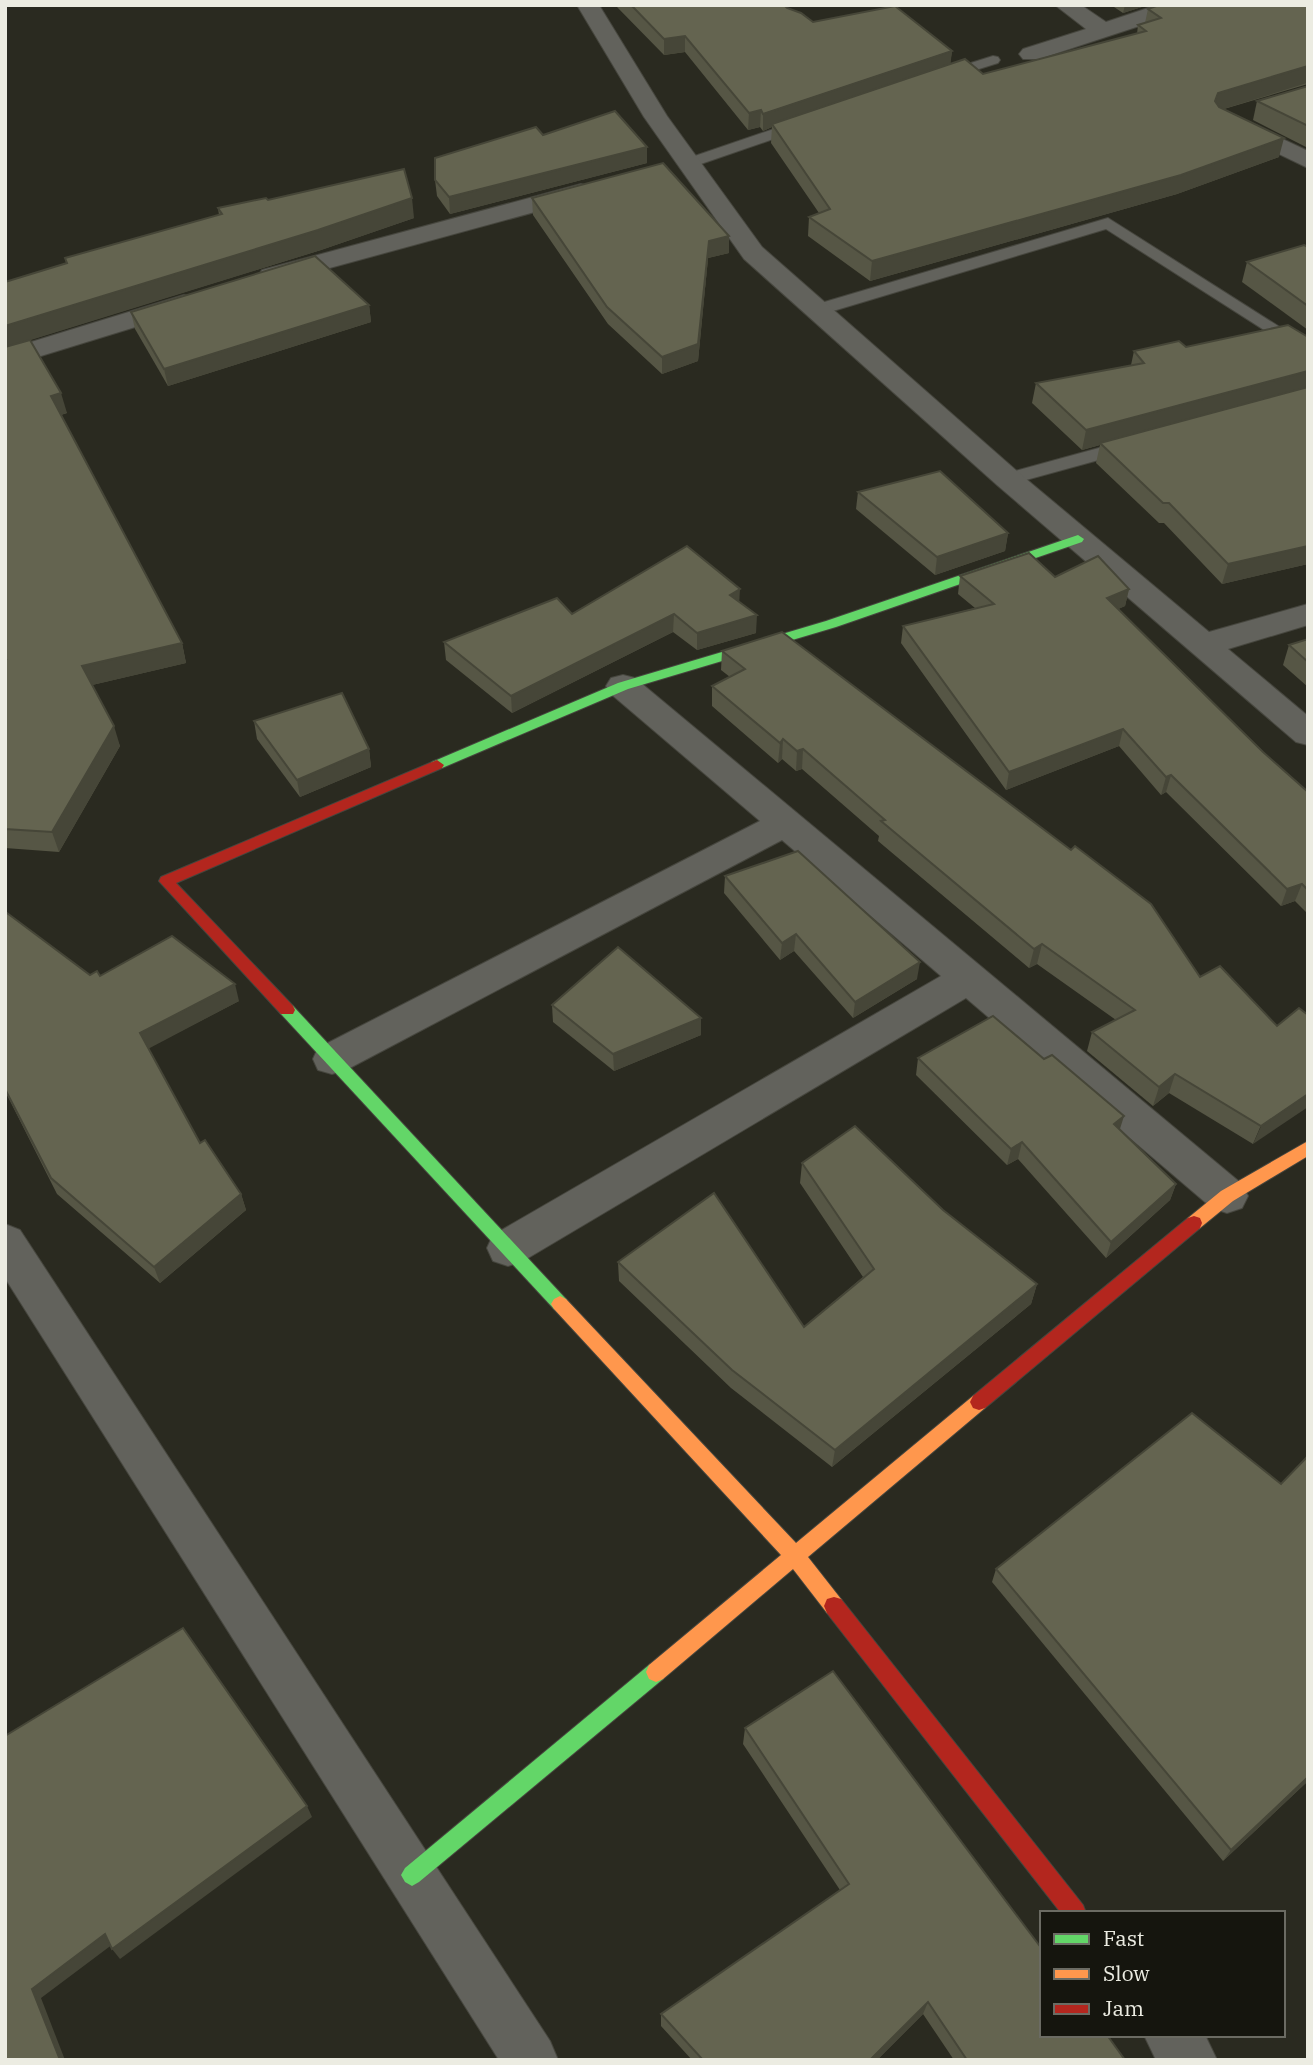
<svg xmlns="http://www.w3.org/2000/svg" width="1313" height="2065" viewBox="0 0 1313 2065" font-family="'IBM Plex Serif',serif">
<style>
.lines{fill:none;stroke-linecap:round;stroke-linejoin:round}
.lane-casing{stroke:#46463e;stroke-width:2}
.street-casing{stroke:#46463e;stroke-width:2}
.fast-casing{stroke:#46463e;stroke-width:2}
.slow-casing{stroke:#46463e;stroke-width:2}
.jam-casing{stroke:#46463e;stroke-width:2}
.lane{fill:#62625c;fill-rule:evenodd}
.street{fill:#62625c;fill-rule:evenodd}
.fast{fill:#63d668;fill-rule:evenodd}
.slow{fill:#ff974d;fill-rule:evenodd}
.jam{fill:#b3261e;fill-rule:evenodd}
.wall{fill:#565645}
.shaded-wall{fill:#464638}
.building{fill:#646450;stroke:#464638;stroke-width:2}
</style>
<rect width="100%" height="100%" fill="#2a2a20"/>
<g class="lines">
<defs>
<g id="lane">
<polygon points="993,56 998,57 1000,60 998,63 944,80 937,76 939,73"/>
<polygon points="803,119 811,124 808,127 695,166 689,168 681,163 683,160"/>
<polygon points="1108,218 1308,345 1308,358 1106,229 823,314 817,315 808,310 811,306"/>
<polygon points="1128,440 1135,442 1137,446 1135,450 1008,485 999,479 1001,475"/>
</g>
<g id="street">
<polygon points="577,5 599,5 667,116 762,247 1019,473 1209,632 1308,604 1308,625 1228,649 1308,716 1308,745 1296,742 997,485 744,259 644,117"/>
<polygon points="1055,5 1081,5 1106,22 1157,5 1191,5 1188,10 1039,59 1023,59 1019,54 1023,49 1086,29"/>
<polygon points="1236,117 1308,151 1308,168 1227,129 1224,124 1227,119"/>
<polygon points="581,184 590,187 594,192 590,197 271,284 262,282 258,276 262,270"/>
<polygon points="184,295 194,297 198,303 194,309 5,367 5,350"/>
<polygon points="623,675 635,678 1242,1184 1248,1196 1242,1208 1227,1213 1212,1208 966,998 523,1261 508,1266 493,1261 487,1248 493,1235 941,976 782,840 346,1070 332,1074 318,1070 313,1059 318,1048 760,821 611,694 606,686 611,678"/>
<polygon points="5,1224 20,1230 550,2041 558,2060 499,2060 5,1278"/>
<polygon points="1144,2035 1205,2035 1217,2060 1156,2060"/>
</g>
<g id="fast">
<polygon points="1078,535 1084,539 1082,542 836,627 628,689 442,768 432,768 430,765 432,762 618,683 826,621"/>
<polygon points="287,1004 293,1006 566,1299 569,1304 566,1309 560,1312 554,1309 281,1014 279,1010 281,1006"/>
<polygon points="656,1662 663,1665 666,1672 663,1679 419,1882 412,1886 405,1882 401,1875 405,1868 649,1665"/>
</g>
<g id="slow">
<polygon points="1308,1141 1308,1156 1233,1201 1200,1228 1194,1230 1188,1228 1186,1223 1188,1218 1221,1191"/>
<polygon points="560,1296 566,1299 796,1543 973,1396 979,1394 985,1396 988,1402 985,1408 808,1557 841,1599 844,1606 841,1613 834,1615 827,1613 793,1569 663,1679 656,1682 649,1679 646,1672 649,1665 781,1555 554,1309 551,1304 554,1299"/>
</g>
<g id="jam">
<polygon points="437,760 444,765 442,768 176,883 293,1006 295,1010 293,1014 281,1014 159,881 161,877"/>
<polygon points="1194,1216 1200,1218 1202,1223 1200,1228 985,1408 979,1410 973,1408 970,1402 973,1396 1188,1218"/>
<polygon points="834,1597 841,1599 1083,1905 1086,1913 1061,1913 827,1613 824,1606 827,1599"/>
</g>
</defs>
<use href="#lane" class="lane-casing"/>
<use href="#street" class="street-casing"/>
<use href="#fast" class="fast-casing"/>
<use href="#slow" class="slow-casing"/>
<use href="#jam" class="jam-casing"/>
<use href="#lane" class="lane"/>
<use href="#street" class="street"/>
<use href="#fast" class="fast"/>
<use href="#slow" class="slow"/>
<use href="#jam" class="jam"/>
</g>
<g class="wall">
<polygon points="617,5 784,5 787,8 813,22 952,51 950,64 983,74 1137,34 1138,25 1145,23 1148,9 1308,5 1308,84 1224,109 1279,157 1177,194 870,281 808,236 809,217 819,213 771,143 772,127 763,131 760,127 748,130 685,52 664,55 617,7"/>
<polygon points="1111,5 1148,5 1123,13"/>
<polygon points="1308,86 1308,147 1306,147 1253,120 1257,101"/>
<polygon points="543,135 647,163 450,214 437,196 435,180"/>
<polygon points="532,198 729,236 729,253 708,258 698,361 662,374 608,324 533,215"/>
<polygon points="268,200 414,218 321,250 23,342 67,413 61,415 182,643 186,663 92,685 120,746 59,852 5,848 5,282 66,263 65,258 219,215 218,208"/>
<polygon points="1308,247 1308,330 1242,282 1247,262"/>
<polygon points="369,305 371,322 168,386 135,329 131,312"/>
<polygon points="1308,330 1308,564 1222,584 1164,523 1159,523 1096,463 1100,445 1082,450 1032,403 1036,383 1131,365 1134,351 1306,336"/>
<polygon points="858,492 1008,533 1005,551 935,575 856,509"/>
<polygon points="960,576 1055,577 1129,589 1125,606 1118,609 1263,752 1308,792 1308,914 1295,901 1281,906 1166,792 1161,795 1119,746 1006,790 901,643 903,626 975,608 958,594"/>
<polygon points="739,602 756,633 697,650 673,632 512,713 446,660 444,642 572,614"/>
<polygon points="1308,639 1308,687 1283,665 1289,645"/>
<polygon points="722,651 1200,977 1277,1026 1308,1015 1253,1144 1169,1093 1153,1106 1087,1051 1092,1032 1116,1020 1037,964 1029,968 878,841 879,836 802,769 796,771 782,759 778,763 712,706 712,686 730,677 721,670"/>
<polygon points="254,721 369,749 371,767 300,797 257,739"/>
<polygon points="725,876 917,979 853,1018 794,951 780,960 724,893"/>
<polygon points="5,914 90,975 239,1001 148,1048 200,1143 241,1194 246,1210 160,1283 57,1194 5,1091"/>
<polygon points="552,1005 701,1035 614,1071 553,1022"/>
<polygon points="918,1058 1120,1129 1176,1184 1170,1200 1106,1258 1018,1159 1007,1165 916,1075"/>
<polygon points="802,1163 943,1210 1037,1284 1031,1304 832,1467 731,1388 619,1281 618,1262 804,1327 863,1277 800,1183"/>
<polygon points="1308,1456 1308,1781 1223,1861 992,1582 996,1569 1281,1484"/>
<polygon points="745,1728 1125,2060 954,2060 923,2014 877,2060 692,2060 661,2026 661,2014 840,1890 743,1744"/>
</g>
<g class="shaded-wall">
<polygon points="1125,5 1148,5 1123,13"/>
<polygon points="685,36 685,52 664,55 664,39"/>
<polygon points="952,51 950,68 772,124 772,127 763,131 763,114"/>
<polygon points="1308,66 1307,83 1214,112 1215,101 1218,93"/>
<polygon points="761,110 760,127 748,130 749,113"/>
<polygon points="1284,138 1279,157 1177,194 870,281 872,261"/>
<polygon points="647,147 647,163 450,214 449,197"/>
<polygon points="412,198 414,218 321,250 5,348 5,326"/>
<polygon points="729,236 729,253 708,258 698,361 662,374 662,357 709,241"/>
<polygon points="369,305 371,322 168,386 164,369"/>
<polygon points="1308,371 1308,389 1100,443 1100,445 1082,450 1086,430"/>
<polygon points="61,393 67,413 57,416 51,396"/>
<polygon points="1008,533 1005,551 935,575 937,557"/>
<polygon points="1308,546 1308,564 1222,584 1228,564"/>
<polygon points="740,589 739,606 730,595"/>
<polygon points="1129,589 1125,606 1103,616 1107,598"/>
<polygon points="674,614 673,632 512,713 511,696"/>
<polygon points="757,615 756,633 697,650 697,633"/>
<polygon points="182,643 186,663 88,686 82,666"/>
<polygon points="114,726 120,746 59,852 52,832"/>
<polygon points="1123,729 1119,746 1006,790 1009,772"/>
<polygon points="783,739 782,759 778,763 780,743"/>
<polygon points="369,749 371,767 300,797 297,780"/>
<polygon points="803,749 802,769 796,771 797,751"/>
<polygon points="1171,775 1166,792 1161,795 1166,777"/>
<polygon points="1302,884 1295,901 1281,906 1287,889"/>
<polygon points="796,934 794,951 780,960 782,943"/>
<polygon points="1042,944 1037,964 1029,968 1034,949"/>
<polygon points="920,962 917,979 853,1018 855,1002"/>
<polygon points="235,984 239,1001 146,1050 140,1033"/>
<polygon points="701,1018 701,1035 614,1071 613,1054"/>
<polygon points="1175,1074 1169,1093 1153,1106 1159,1087"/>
<polygon points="1308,1094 1308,1107 1253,1144 1261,1126"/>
<polygon points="1124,1116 1119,1132 1114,1124"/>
<polygon points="1022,1142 1018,1159 1007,1165 1011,1149"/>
<polygon points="1176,1184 1170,1200 1106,1258 1111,1242"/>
<polygon points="241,1194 246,1210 160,1283 154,1267"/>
<polygon points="1037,1284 1031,1304 832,1467 835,1450"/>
<polygon points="1308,1777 1308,1781 1223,1861 1231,1850"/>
<polygon points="307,1806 312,1817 120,1959 112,1949"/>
<polygon points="105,1934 113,1944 41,1998 65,2060 60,2060 32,1989"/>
<polygon points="928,2002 923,2014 877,2060 870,2060"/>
</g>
<g class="building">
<polygon points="631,5 784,5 787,8 801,13 813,22 895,6 952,51 763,114 761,110 749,113 685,36 664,39"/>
<polygon points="1159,5 1308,5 1308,66 1218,93 1215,101 1219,107 1284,138 1181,175 872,261 809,217 830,209 772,124 965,59 983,74 1146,31 1138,25 1161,18 1148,9"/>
<polygon points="1308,86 1308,126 1257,101"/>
<polygon points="615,111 647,147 449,197 435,180 435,158 536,127 543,135"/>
<polygon points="663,163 729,236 709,241 698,344 662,357 607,307 532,198"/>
<polygon points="404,169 412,198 318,230 5,326 5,282 67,263 65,258 222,214 218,208 266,198 268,200"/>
<polygon points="1304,245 1308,247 1308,306 1247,262"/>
<polygon points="315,256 369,305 164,369 131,312"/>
<polygon points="1288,325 1308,337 1308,371 1086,430 1036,383 1144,363 1134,351 1179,341 1186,347"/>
<polygon points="30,340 61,393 51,396 182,643 82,666 114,726 52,832 5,829 5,663 6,660 5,660 5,347"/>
<polygon points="1308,387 1308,546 1228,564 1169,503 1163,503 1100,443"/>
<polygon points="940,471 1008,533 937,557 858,492"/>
<polygon points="687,546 740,589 730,595 757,615 697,633 674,614 511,696 444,642 557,598 572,614"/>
<polygon points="1029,553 1055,577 1098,556 1129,589 1107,598 1263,752 1308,792 1308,890 1302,884 1287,889 1171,775 1166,777 1123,729 1009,772 903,626 994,604 960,576"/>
<polygon points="782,632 1071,850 1075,846 1151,904 1200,977 1220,966 1277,1026 1299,1008 1308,1015 1308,1094 1261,1126 1175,1074 1159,1087 1092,1032 1135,1010 1042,944 1034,949 881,821 885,820 803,749 797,751 783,739 780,743 712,686 745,669 722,651"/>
<polygon points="1308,639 1308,662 1289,645"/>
<polygon points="342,693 369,749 297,780 254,721"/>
<polygon points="798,851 920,962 855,1002 796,934 782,943 725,876"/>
<polygon points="7,913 90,975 97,971 100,976 172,936 235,984 140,1033 200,1143 205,1140 241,1194 154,1267 51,1178 5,1089 5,914"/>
<polygon points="618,947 701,1018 613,1054 552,1005"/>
<polygon points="993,1016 1044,1059 1052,1055 1124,1116 1114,1124 1176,1184 1111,1242 1022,1142 1011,1149 918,1058"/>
<polygon points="855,1126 943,1210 1037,1284 835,1450 732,1370 618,1262 714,1193 804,1327 874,1269 802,1163"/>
<polygon points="1192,1413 1281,1484 1308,1456 1308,1777 1231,1850 996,1569"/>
<polygon points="183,1628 307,1806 112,1949 105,1934 32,1989 60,2060 5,2060 5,1736"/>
<polygon points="833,1671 1042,1949 1042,2035 1107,2035 1125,2060 967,2060 928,2002 870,2060 703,2060 661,2014 849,1884 745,1728"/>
</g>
<rect width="1313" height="2065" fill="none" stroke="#ecece2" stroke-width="14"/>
<rect x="1040" y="1911" width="245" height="126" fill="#15150e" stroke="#6b6b63" stroke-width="2"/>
<rect x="1054" y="1934" width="35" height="10" fill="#63d668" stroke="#6b6b63" stroke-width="2"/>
<text x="1103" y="1946" font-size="21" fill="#ecece2">Fast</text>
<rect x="1054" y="1969" width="35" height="10" fill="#ff974d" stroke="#6b6b63" stroke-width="2"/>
<text x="1103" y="1981" font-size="21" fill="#ecece2">Slow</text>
<rect x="1054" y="2004" width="35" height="10" fill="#b3261e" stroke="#6b6b63" stroke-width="2"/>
<text x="1103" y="2016" font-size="21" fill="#ecece2">Jam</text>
</svg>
